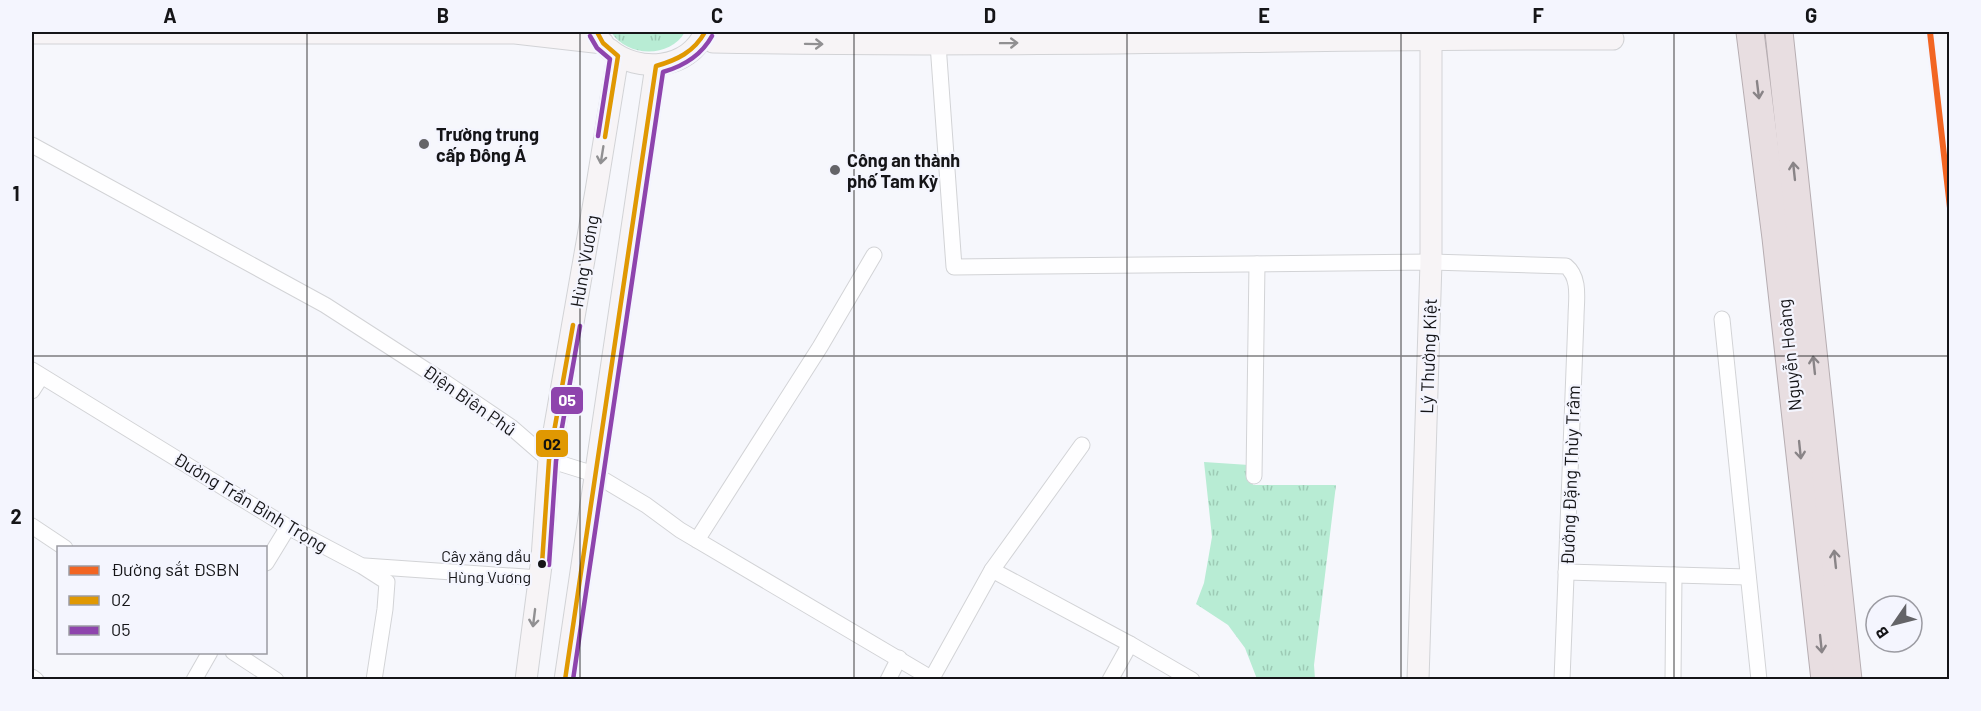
<svg xmlns="http://www.w3.org/2000/svg" width="1981" height="711" viewBox="0 0 1981 711" font-family="Barlow,sans-serif">
<style>
.grass{fill:url(#grass-tufts)}
.lines{fill:none;stroke-linecap:round;stroke-linejoin:round}
.street-casing{stroke:#d2d3d6;stroke-width:17}
.secondary-casing{stroke:#d2d3d6;stroke-width:23}
.highway-casing{stroke:#b6adb1;stroke-width:29}
.street{stroke:#fefeff;stroke-width:15}
.secondary{stroke:#f7f4f6;stroke-width:21}
.highway{stroke:#e8dee1;stroke-width:27}
.bus-1-casing{stroke:#f4f5fe;stroke-width:9}
.bus-2-casing{stroke:#f4f5fe;stroke-width:9}
.bus-1{stroke:#e09802;stroke-width:4.5}
.bus-2{stroke:#8e44ad;stroke-width:4.5}
.rail-1-casing{stroke:#f4f5fe;stroke-width:10}
.rail-1{stroke:#f26522;stroke-width:6}
.oneway{stroke:#919092}
.oneway2{stroke:#898487}
.grid{fill:none;stroke:#151518;stroke-width:1.5;stroke-opacity:0.55}
.poi-dot{fill:#646468;stroke:#f4f5fe;stroke-width:2}
.bus-dot{fill:#151518;stroke:#f4f5fe;stroke-width:2}
.labels{text-anchor:middle;dominant-baseline:central;stroke-width:4.5;stroke-linejoin:round;paint-order:stroke}
.bus-label{font-size:16px;fill:#151518;stroke:#f4f5fe;text-anchor:end}
.poi-label{font-size:18px;font-weight:bold;fill:#151518;stroke:#f4f5fe;text-anchor:start}
.street-label{font-size:18px;fill:#151518;stroke:#f4f5fe}
.line-badge{stroke:#f4f5fe;stroke-width:2}
.badge-label{font-size:16px;text-anchor:middle;font-weight:bold;fill:#fff}
.pale-badge-label{font-size:16px;text-anchor:middle;font-weight:bold;fill:#111}
.neatline{fill:none;stroke:#151518;stroke-width:2}
.grid-label{font-size:20px;text-anchor:middle;font-weight:bold;fill:#151518}
</style>
<defs>
<pattern id="grass-tufts" width="24" height="20" patternUnits="userSpaceOnUse" patternTransform="scale(1.5)"><rect width="24" height="20" fill="#b8ecd4"/><path d="M3 7l-1-3M5 7V3M7 7l1-3M15 17l-1-3M17 17v-4M19 17l1-3" fill="none" stroke="#9dcab5"/></pattern>
</defs>
<rect width="100%" height="100%" fill="#f6f7fc"/>
<g class="grass">
<path d="M611,32h74c-16,27 -58,25 -74,0z"/>
<polygon points="1204,462 1249,465 1253,485 1336,485 1314,665 1315,679 1257,679 1245,648 1228,625 1196,604 1204,583 1212,537"/>
</g>
<g class="lines">
<defs>
<g id="street">
<path d="M938,44l16,223 477,-5 135,4c15,12 10,35 10,52l-14,362"/>
<polyline points="32,145 325,305 446,383 511,427 549,460 594,474 646,505 680,530 934,680"/>
<polyline points="1722,319 1759,680"/>
<polyline points="32,370 288,527 362,566 387,582 385,609 374,680"/>
<polyline points="32,391 41,377"/>
<polyline points="1254,476 1257,264"/>
<polyline points="32,526 65,548"/>
<polyline points="697,540 820,347 874,255"/>
<polyline points="266,563 288,527"/>
<polyline points="365,566 540,578"/>
<polyline points="992,570 1130,644 1192,680"/>
<polyline points="1566,572 1748,577"/>
<polyline points="233,652 276,680"/>
<polyline points="32,677 36,680"/>
<polyline points="932,678 992,570 1082,445"/>
<polyline points="194,680 210,652"/>
<polyline points="888,680 899,658"/>
<polyline points="1110,680 1130,644"/>
<polyline points="1673,680 1674,575"/>
</g>
<g id="secondary">
<polyline points="32,33 515,33 603,43"/>
<path d="M713,42c300,6 600,-4 900,-3"/>
<path d="M609,49c29,25 80,21 96,-17"/>
<polyline points="526,680 542,558 549,460 596,191 618,56"/>
<polyline points="565,680 656,66"/>
<polyline points="1418,680 1431,262 1431,32"/>
</g>
<g id="highway">
<polyline points="1750,32 1776,238 1825,680"/>
<polyline points="1779,32 1848,680"/>
</g>
</defs>
<use href="#street" class="street-casing"/>
<use href="#secondary" class="secondary-casing"/>
<use href="#highway" class="highway-casing"/>
<use href="#street" class="street"/>
<use href="#secondary" class="secondary"/>
<use href="#highway" class="highway"/>
<defs>
<g id="bus-1">
<polyline points="597,32 603,43 618,56 605,137"/>
<polyline points="542,564 549,460 573,325"/>
<path d="M565,680l91,-614c21,-6 38,-14 49,-34"/>
</g>
<g id="bus-2">
<polyline points="590,36 597,48 610,59 598,136"/>
<polyline points="549,565 556,461 580,326"/>
<path d="M573,680l90,-608c21,-6 38,-16 49,-36"/>
</g>
</defs>
<use href="#bus-1" class="bus-1-casing"/>
<use href="#bus-2" class="bus-2-casing"/>
<use href="#bus-1" class="bus-1"/>
<use href="#bus-2" class="bus-2"/>
<defs>
<polyline id="rail-1" points="1930,32 1950,208"/>
</defs>
<use href="#rail-1" class="rail-1-casing"/>
<use href="#rail-1" class="rail-1"/>
</g>
<defs><path id="oneway-shaft" d="M-6 0H5M1.5-3L5.5 0L1.5 3" fill="none" stroke-width="1.6" stroke-linecap="round" stroke-linejoin="round" transform="scale(1.5)"/></defs>
<g class="oneway">
<use href="#oneway-shaft" transform="translate(1009 43) rotate(-1)"/>
<use href="#oneway-shaft" transform="translate(814 44) rotate(1)"/>
<use href="#oneway-shaft" transform="translate(602 155) rotate(99)"/>
<use href="#oneway-shaft" transform="translate(534 618) rotate(97)"/>
</g>
<g class="oneway2">
<use href="#oneway-shaft" transform="translate(1758 90) rotate(83)"/>
<use href="#oneway-shaft" transform="translate(1794 171) rotate(-96)"/>
<use href="#oneway-shaft" transform="translate(1814 365) rotate(-96)"/>
<use href="#oneway-shaft" transform="translate(1800 450) rotate(84)"/>
<use href="#oneway-shaft" transform="translate(1835 559) rotate(-96)"/>
<use href="#oneway-shaft" transform="translate(1821 644) rotate(84)"/>
</g>
<path class="grid" d="M307,32v648M580,32v648M854,32v648M1127,32v648M1401,32v648M1674,32v648M32,356h1918"/>
<g class="poi-dot">
<circle cx="424" cy="144" r="6"/>
<circle cx="835" cy="170" r="6"/>
</g>
<circle class="bus-dot" cx="542" cy="564" r="5"/>
<g class="labels">
<g class="bus-label">
<text x="531" y="555">Cây xăng dầu<tspan x="531" dy="21">Hùng Vương</tspan></text>
</g>
<g class="poi-label">
<text x="436" y="134">Trường trung<tspan x="436" dy="21">cấp Đông Á</tspan></text>
<text x="847" y="160">Công an thành<tspan x="847" dy="21">phố Tam Kỳ</tspan></text>
</g>
<g class="street-label">
<text transform="translate(584 261) rotate(-80)">Hùng Vương</text>
<text transform="translate(1789 355) rotate(-96)">Nguyễn Hoàng</text>
<text transform="translate(1428 356) rotate(-88)">Lý Thường Kiệt</text>
<text transform="translate(470 400) rotate(35)">Điện Biên Phủ</text>
<text transform="translate(1570 475) rotate(-88)">Đường Đặng Thùy Trâm</text>
<text transform="translate(251 502) rotate(31)">Đường Trần Bình Trọng</text>
</g>
</g>
<g class="line-badge">
<rect x="550" y="386" width="34" height="29" rx="6" fill="#8e44ad"/>
<rect x="535" y="429" width="34" height="29" rx="6" fill="#e09802"/>
</g>
<g class="badge-label">
<text x="567" y="406">05</text>
</g>
<g class="pale-badge-label">
<text x="552" y="450">02</text>
</g>
<rect width="1981" height="711" fill="none" stroke="#f4f5fe" stroke-width="66"/>
<rect x="57" y="546" width="210" height="108" fill="#f4f5fe" stroke="#9b9ba2" stroke-width="1.5"/>
<rect x="69" y="566" width="30" height="9" fill="#f26522" stroke="#9b9ba2" stroke-width="1.5"/>
<text x="111" y="576" font-size="18" fill="#151518">Đường sắt ĐSBN</text>
<rect x="69" y="596" width="30" height="9" fill="#e09802" stroke="#9b9ba2" stroke-width="1.5"/>
<text x="111" y="606" font-size="18" fill="#151518">02</text>
<rect x="69" y="626" width="30" height="9" fill="#8e44ad" stroke="#9b9ba2" stroke-width="1.5"/>
<text x="111" y="636" font-size="18" fill="#151518">05</text>
<g transform="translate(1894 624) rotate(235)"><circle r="28" fill="#f4f5fe" stroke="#9b9ba2" stroke-width="1.5"/>
<path d="M0-4.5L10 22L0 15L-10 22Z" fill="#646468"/>
<text y="-9" font-size="16" font-weight="bold" text-anchor="middle" fill="#151518">B</text>
</g>
<rect x="33" y="33" width="1915" height="645" class="neatline"/>
<g class="grid-label">
<text x="170" y="23">A</text>
<text x="443" y="23">B</text>
<text x="717" y="23">C</text>
<text x="990" y="23">D</text>
<text x="1264" y="23">E</text>
<text x="1538" y="23">F</text>
<text x="1811" y="23">G</text>
<text x="16" y="201">1</text>
<text x="16" y="524">2</text>
</g>
</svg>
